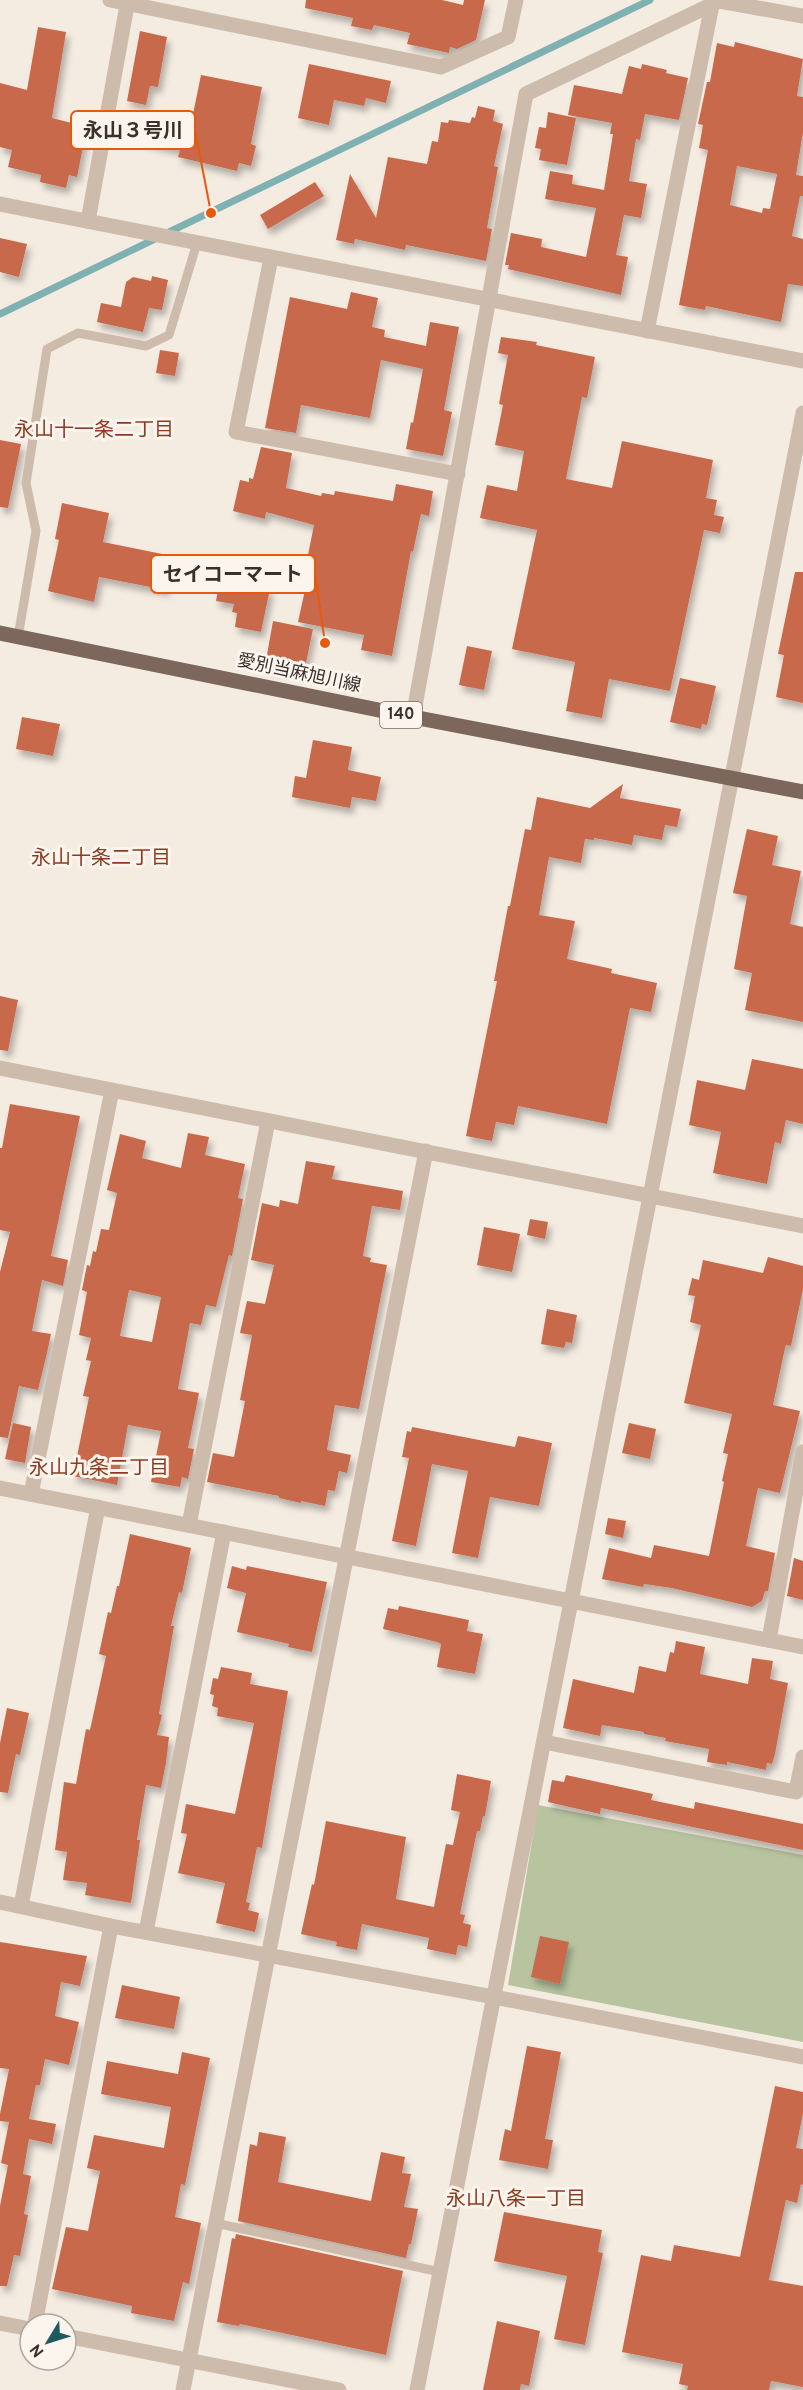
<svg xmlns="http://www.w3.org/2000/svg" width="803" height="2390" viewBox="0 0 803 2390" font-family="Overpass,'Noto Sans JP',sans-serif">
<style>
.green{fill:#b8c4a0}
.lines{fill:none;stroke-linecap:round;stroke-linejoin:round}
.stream{stroke:#7fb0b2;stroke-width:7}
.building{fill:#c8694b;fill-rule:evenodd;filter:url(#shadow)}
.lane{stroke:#cdbbac;stroke-width:9}
.street{stroke:#cdbbac;stroke-width:15}
.primary{stroke:#7d675c;stroke-width:15}
.labels{text-anchor:middle;dominant-baseline:central;stroke-width:6;stroke-linejoin:round;paint-order:stroke}
.shield{fill:#fbf5ee;stroke:#756b66;stroke-width:1.5}
.shield-label{font-size:16px;font-weight:bold;fill:#3b302b}
.street-label{font-size:18px;fill:#3b302b;stroke:#fbf5ee}
.neighbourhood-label{font-size:20px;fill:#8c3b22;stroke:#fbf5ee}
.leader{fill:none;stroke:#e8590c;stroke-width:2}
.callout-dot{fill:#e8590c;stroke:#fbf5ee;stroke-width:2}
.callout{fill:#fbf5ee;stroke:#e8590c;stroke-width:2}
.callout-label{font-size:20px;text-anchor:middle;font-weight:bold;fill:#3b302b}
</style>
<defs>
<filter id="shadow"><feDropShadow dx="3.5" dy="6" stdDeviation="3" flood-color="#0004"/></filter>
</defs>
<rect width="100%" height="100%" fill="#f4ebe1"/>
<polygon class="green" points="538,1805 803,1855 803,2042 508,1985"/>
<g class="lines">
<g class="stream">
<polyline points="167,233 650,0"/>
<polyline points="0,314 157,238"/>
</g>
</g>
<g class="building">
<polygon points="306,0 442,0 463,5 464,0 485,0 476,40 457,49 450,47 449,53 407,44 410,33 374,25 372,30 351,26 353,18 305,8"/>
<polygon points="38,27 66,32 52,118 87,127 77,177 69,175 66,188 40,182 41,175 8,167 12,150 0,147 0,83 27,90"/>
<polygon points="140,31 167,37 158,87 150,86 146,105 127,101"/>
<path d="M735,42l68,17 -6,37 6,1v35l-7,43 7,1v20h-3l-8,40 11,3v47l-15,-2 -7,38 -75,-16 -1,4 -26,-5 29,-155 -9,-2 4,-23 -5,-1 9,-42h3l7,-39 17,4zM737,166l40,8 -7,35 -7,-1 -1,5 -32,-8z"/>
<polygon points="309,64 391,81 386,103 366,98 364,106 334,100 329,125 298,118"/>
<polygon points="642,64 667,70 666,73 688,78 679,120 645,114 640,140 636,139 629,181 647,184 641,218 624,215 616,255 628,257 621,295 508,269 509,265 505,265 511,233 542,239 541,247 586,257 596,208 545,199 550,171 573,175 572,184 604,190 613,134 610,134 612,123 568,115 574,85 622,94 629,66 641,69"/>
<polygon points="201,75 262,87 251,144 256,146 251,166 239,163 237,171 178,157 180,150 142,141 147,119 190,129"/>
<polygon points="478,106 495,110 493,121 503,124 494,166 498,167 487,228 492,229 486,261 406,245 405,250 355,239 354,244 336,240 350,174 376,218 388,157 427,164 432,141 438,142 441,122 448,123 449,120 470,123 472,117 475,118"/>
<polygon points="548,112 576,118 567,165 539,160 541,149 535,148 539,127 546,128"/>
<polygon points="315,182 324,196 268,229 260,215"/>
<polygon points="0,238 27,244 19,277 0,272"/>
<polygon points="152,276 168,280 162,310 149,308 143,332 97,322 101,303 121,307 126,282 133,277 151,281"/>
<polygon points="351,292 378,298 372,327 385,330 384,337 426,346 430,322 459,327 444,410 452,412 443,456 406,449 411,422 413,423 423,369 381,360 370,418 301,405 296,433 265,428 290,297 347,309"/>
<polygon points="501,337 537,342 536,345 595,357 587,398 582,397 566,479 612,488 622,441 713,460 706,498 717,500 714,515 724,517 720,533 704,530 670,691 609,679 602,718 566,711 575,662 512,649 537,530 480,518 487,485 517,491 524,451 495,445 503,405 499,404 508,355 498,353"/>
<polygon points="160,350 179,353 175,376 156,373"/>
<polygon points="0,440 21,444 8,508 0,507"/>
<polygon points="261,447 292,453 286,488 321,496 322,493 334,495 335,491 393,501 396,484 433,491 429,516 421,514 413,552 411,551 392,656 361,650 364,635 298,622 307,581 303,580 314,525 266,512 265,519 233,511 240,480 249,482 249,478 253,479"/>
<polygon points="62,503 109,513 103,542 162,554 161,561 171,563 166,590 99,577 94,602 48,591 59,540 55,539"/>
<polygon points="795,572 803,572 803,703 776,697 784,655 778,654"/>
<polygon points="220,579 270,589 261,632 235,627 237,613 232,612 234,604 216,601"/>
<polygon points="273,621 313,629 305,668 283,664 282,669 265,666"/>
<polygon points="467,646 492,651 484,690 459,685"/>
<polygon points="680,678 716,686 707,725 702,724 701,729 670,722"/>
<polygon points="22,717 60,724 53,756 16,749"/>
<polygon points="313,740 352,747 348,770 381,777 376,801 352,797 350,808 292,797 295,776 306,778"/>
<polygon points="623,784 620,798 681,809 677,827 665,825 662,840 634,835 632,845 594,838 594,840 585,839 581,863 549,857 539,915 575,921 567,959 612,969 611,973 657,983 651,1012 630,1008 607,1124 518,1106 514,1125 496,1122 492,1141 466,1136 497,981 494,981 508,906 510,906 525,829 531,830 537,797 590,808"/>
<polygon points="747,829 778,836 772,865 801,871 790,924 803,927 803,1022 745,1010 752,973 734,969 747,896 733,893"/>
<polygon points="0,996 18,1000 8,1051 0,1050"/>
<polygon points="752,1059 803,1069 803,1124 786,1120 781,1144 775,1142 767,1184 713,1173 721,1132 689,1125 697,1080 745,1090"/>
<polygon points="10,1104 80,1116 51,1256 68,1260 63,1286 42,1280 32,1331 51,1334 47,1353 38,1390 19,1386 8,1438 0,1437 0,1272 10,1232 0,1230 0,1148 2,1148"/>
<path d="M188,1133l21,4 -4,18 40,9 -7,34 5,1 -11,57 -3,-1 -13,52 -10,-2 -5,20 -11,-2 -12,66 21,4 -11,55 6,1 -6,30 -6,-2 -2,10 -29,-5 10,-51 -33,-6 -11,60 -44,-9 16,-79 -6,-1 8,-35 -5,-1 5,-22 -12,-3 8,-43 -5,-2 5,-25 3,1 3,-15 3,1 5,-23 8,1 8,-37 -10,-3 13,-56 26,7 -4,17 39,10zM129,1290l32,7 -9,45 -32,-6z"/>
<polygon points="306,1161 335,1166 332,1179 403,1191 400,1210 372,1206 363,1256 371,1258 370,1262 387,1265 359,1409 335,1405 327,1450 351,1455 347,1473 339,1471 335,1491 328,1490 325,1506 301,1501 301,1503 279,1498 279,1496 207,1482 213,1453 234,1457 245,1401 240,1400 252,1335 240,1333 247,1301 265,1304 274,1265 251,1260 262,1203 279,1207 280,1200 298,1204"/>
<polygon points="530,1219 548,1222 545,1239 527,1235"/>
<polygon points="484,1227 520,1234 512,1272 477,1265"/>
<polygon points="768,1257 803,1266 803,1289 791,1346 786,1345 785,1348 773,1405 800,1411 780,1493 758,1488 746,1546 775,1553 768,1591 765,1591 762,1601 752,1607 672,1588 644,1584 643,1587 602,1579 609,1548 651,1558 654,1545 709,1556 724,1482 722,1481 728,1454 723,1453 732,1414 684,1403 701,1325 690,1322 695,1296 688,1295 692,1278 699,1280 703,1260 763,1273"/>
<polygon points="547,1309 577,1315 572,1343 566,1342 564,1348 541,1344"/>
<polygon points="13,1423 31,1427 25,1463 5,1459"/>
<polygon points="629,1423 656,1429 650,1459 622,1453"/>
<polygon points="412,1427 515,1447 518,1436 552,1443 539,1506 490,1497 478,1558 452,1553 468,1471 432,1464 416,1546 392,1541 409,1458 402,1457 407,1431 411,1432"/>
<polygon points="608,1518 626,1521 623,1538 605,1534"/>
<polygon points="130,1534 191,1548 182,1593 179,1592 171,1626 174,1626 159,1714 162,1715 157,1735 169,1737 166,1763 161,1788 146,1785 137,1840 140,1840 131,1903 85,1895 87,1883 63,1880 67,1852 55,1850 64,1782 76,1784 86,1729 90,1730 106,1656 99,1654 108,1612 111,1613 117,1586 119,1586"/>
<polygon points="794,1558 803,1561 803,1600 787,1596"/>
<polygon points="232,1566 246,1570 247,1566 327,1582 312,1652 288,1647 289,1644 237,1632 246,1593 227,1588"/>
<polygon points="399,1606 469,1620 467,1631 483,1634 475,1674 437,1667 441,1644 437,1642 383,1629 388,1608 398,1610"/>
<polygon points="676,1641 705,1647 700,1674 748,1684 752,1658 773,1661 770,1679 788,1683 775,1754 772,1764 767,1763 766,1770 727,1762 727,1765 707,1762 709,1749 665,1741 666,1738 644,1734 644,1732 602,1725 600,1736 563,1728 573,1679 634,1693 639,1666 666,1672 670,1652 674,1653"/>
<polygon points="221,1667 252,1673 250,1684 288,1691 262,1848 257,1847 246,1902 250,1903 248,1910 259,1913 255,1932 216,1923 225,1883 178,1873 187,1834 181,1833 186,1804 235,1814 254,1723 217,1716 218,1708 212,1706 214,1695 210,1694 213,1678 218,1679"/>
<polygon points="7,1708 29,1713 20,1755 16,1754 8,1793 0,1792 0,1743"/>
<polygon points="457,1774 491,1781 485,1816 483,1816 480,1831 477,1831 460,1914 465,1915 463,1923 471,1925 467,1947 458,1945 456,1955 427,1949 429,1938 362,1924 357,1950 336,1946 337,1942 301,1934 312,1884 314,1885 326,1821 406,1837 396,1899 434,1907 446,1844 453,1845 460,1812 451,1810"/>
<polygon points="566,1775 653,1794 651,1800 694,1809 695,1802 803,1824 803,1850 601,1808 600,1814 548,1802 552,1780 564,1782"/>
<polygon points="540,1936 569,1942 560,1984 531,1977"/>
<polygon points="0,1942 87,1956 80,1986 61,1982 55,2016 79,2022 69,2065 45,2059 40,2085 36,2085 29,2119 56,2124 52,2144 29,2139 23,2174 31,2176 24,2214 28,2215 20,2256 14,2255 7,2286 0,2286 0,2206 8,2165 1,2163 9,2122 0,2121 0,2114 9,2069 0,2068"/>
<polygon points="122,1985 180,1997 174,2029 115,2018"/>
<polygon points="527,2046 561,2052 545,2139 553,2140 548,2169 499,2160 505,2129 511,2131"/>
<polygon points="182,2052 210,2058 185,2185 181,2184 175,2217 201,2223 189,2284 183,2282 174,2321 131,2313 132,2306 52,2289 66,2227 88,2231 100,2171 87,2168 94,2135 164,2148 171,2107 101,2094 107,2061 178,2074"/>
<polygon points="775,2086 803,2092 803,2113 796,2148 803,2149 803,2185 801,2184 797,2203 786,2200 769,2280 803,2286 803,2387 771,2381 769,2390 687,2390 688,2386 679,2384 683,2364 622,2352 641,2255 671,2261 674,2245 740,2257"/>
<polygon points="259,2132 286,2137 278,2182 371,2201 381,2152 405,2157 402,2173 411,2174 404,2207 418,2209 411,2244 409,2244 406,2258 238,2221 250,2144 257,2146"/>
<polygon points="504,2212 602,2230 598,2252 603,2253 585,2345 554,2339 567,2276 494,2261"/>
<polygon points="236,2234 403,2271 386,2355 240,2324 239,2326 217,2322 232,2238 235,2239"/>
<polygon points="497,2321 540,2331 529,2386 521,2384 520,2390 483,2390"/>
</g>
<g class="lines">
<g class="lane">
<polyline points="18,637 36,531 26,483 47,349 78,333 146,346 169,335 197,243"/>
<polyline points="215,2223 440,2272"/>
</g>
<g class="street">
<polyline points="110,0 441,67 508,37 516,0"/>
<polyline points="0,204 803,361"/>
<polyline points="88,221 128,0"/>
<polyline points="271,258 236,432 458,474"/>
<polyline points="647,331 712,5"/>
<polyline points="413,717 526,94 719,1 803,16"/>
<polyline points="0,1068 803,1226"/>
<polyline points="0,1488 803,1647"/>
<polyline points="31,1494 112,1090"/>
<polyline points="189,1525 268,1121"/>
<polyline points="769,1640 803,1452"/>
<polyline points="544,1742 796,1792 803,1757"/>
<polyline points="0,1902 111,1926 494,1997 803,2057"/>
<polyline points="21,1906 98,1507"/>
<polyline points="146,1932 224,1532"/>
<polyline points="0,2323 30,2329"/>
<polyline points="35,2324 111,1926"/>
<polyline points="66,2336 339,2390"/>
<polyline points="183,2390 426,1151"/>
<polyline points="417,2390 803,413"/>
</g>
<polyline class="primary" points="0,633 413,717 803,792"/>
</g>
<g class="labels">
<rect class="shield" x="380" y="702" width="42" height="26" rx="4.5"/>
<g class="shield-label">
<text x="401" y="715">140</text>
</g>
<g class="street-label">
<text transform="translate(299 674) rotate(12)">愛別当麻旭川線</text>
</g>
<g class="neighbourhood-label">
<text x="94" y="431">永山十一条二丁目</text>
<text x="101" y="859">永山十条二丁目</text>
<text x="99" y="1469">永山九条二丁目</text>
<text x="516" y="2200">永山八条一丁目</text>
</g>
</g>
<path class="leader" d="M211 213L195 130M325 643L315 574"/>
<g class="callout-dot">
<circle cx="211" cy="213" r="6"/>
<circle cx="325" cy="643" r="6"/>
</g>
<g class="callout">
<rect x="71" y="111" width="124" height="38" rx="6"/>
<rect x="151" y="555" width="164" height="38" rx="6"/>
</g>
<g class="callout-label">
<text x="133" y="137">永山３号川</text>
<text x="233" y="581">セイコーマート</text>
</g>
<g transform="translate(48 2342) rotate(232)"><circle r="28" fill="#fbf5ee" stroke="#aea6a0" stroke-width="1.5"/>
<path d="M0-4.5L10 22L0 15L-10 22Z" fill="#1f5a5e"/>
<text y="-9" font-size="16" font-weight="bold" text-anchor="middle" fill="#3b302b">N</text>
</g>
</svg>
